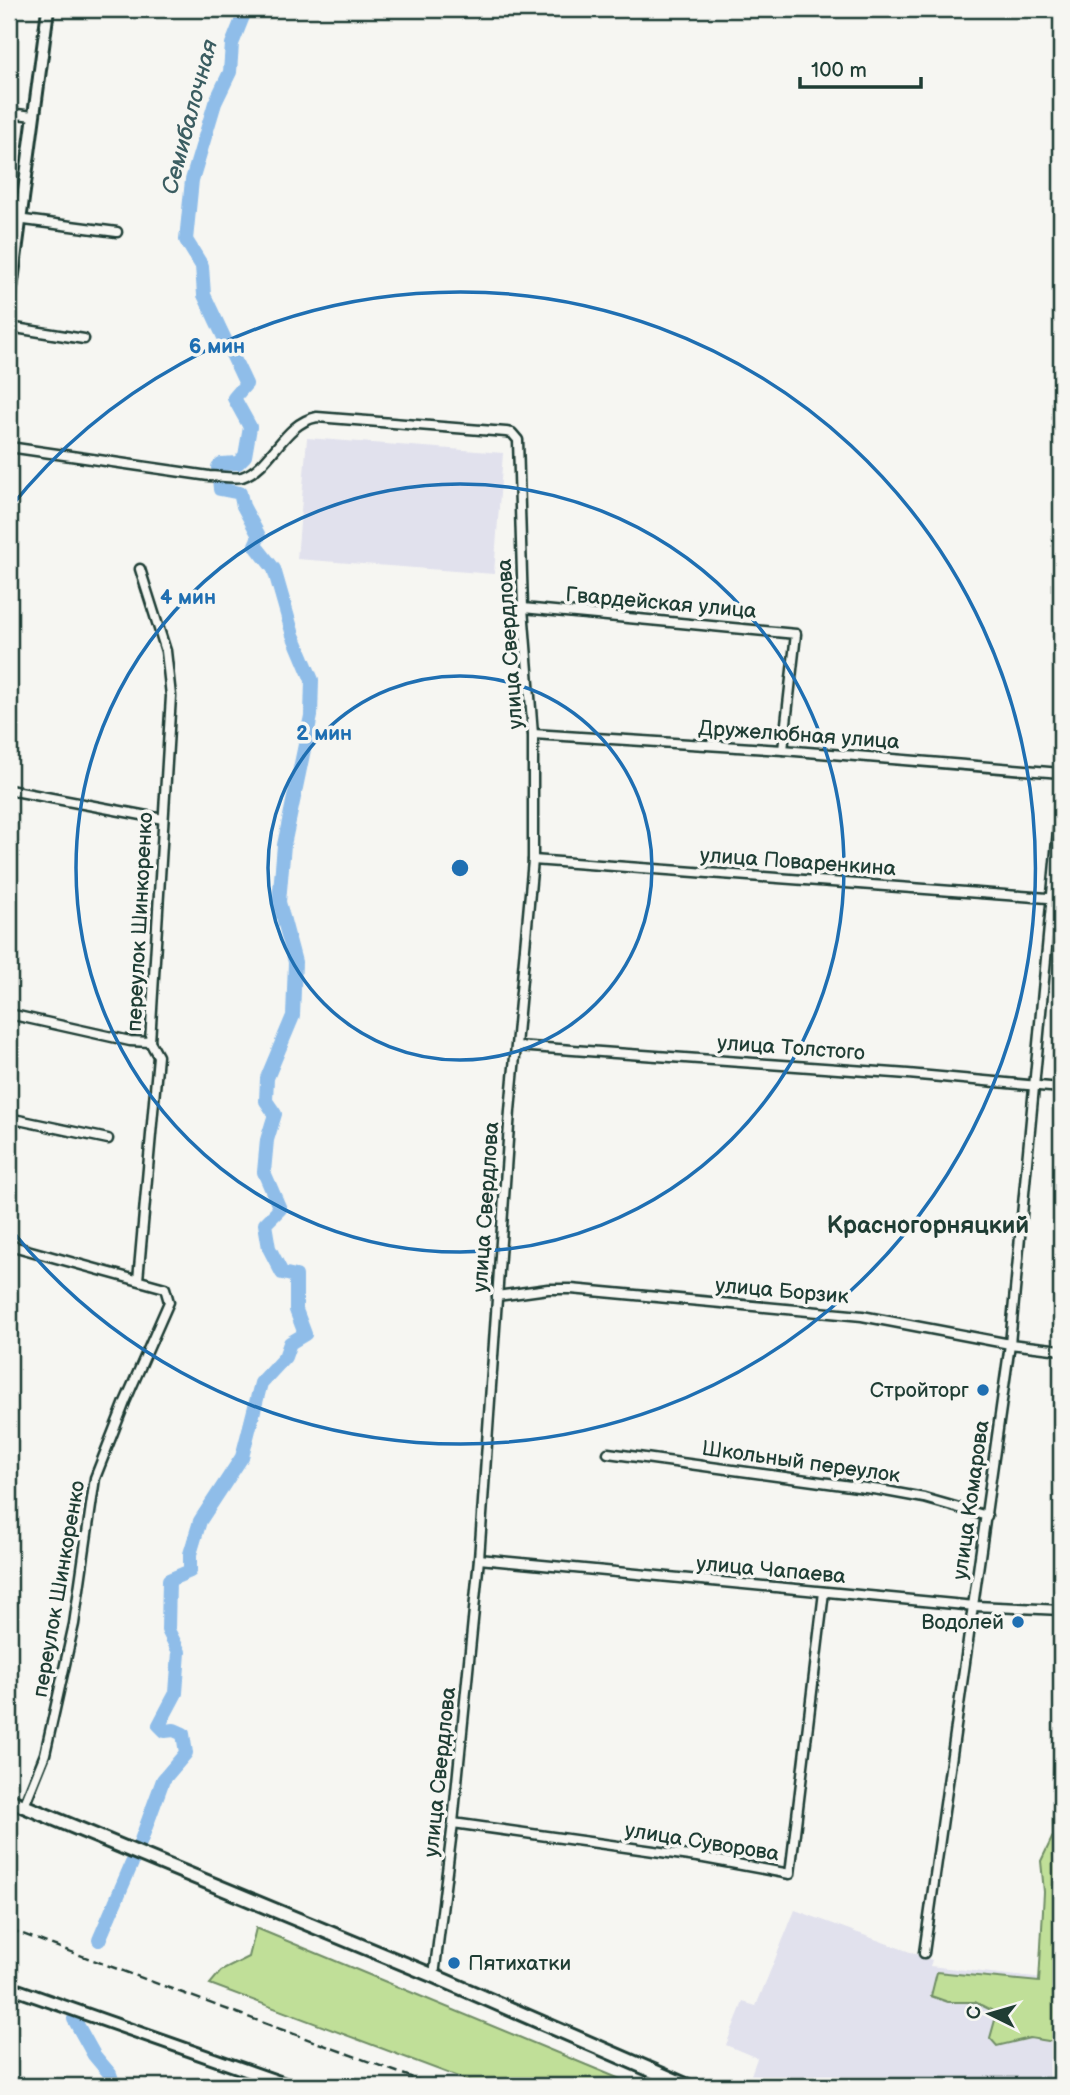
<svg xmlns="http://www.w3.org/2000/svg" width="1070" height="2095" viewBox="0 0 1070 2095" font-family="'Balsamiq Sans',sans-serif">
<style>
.built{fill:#e1e1ed}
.green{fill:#c0df98;stroke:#708e66;stroke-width:2}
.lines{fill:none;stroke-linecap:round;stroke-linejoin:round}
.river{stroke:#8fbde9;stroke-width:14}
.street-casing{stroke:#1f3d34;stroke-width:13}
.secondary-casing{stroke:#1f3d34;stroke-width:16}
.primary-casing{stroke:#1f3d34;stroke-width:18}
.street{stroke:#f6f6f2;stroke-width:8}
.secondary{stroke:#f6f6f2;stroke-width:10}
.primary{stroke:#f6f6f2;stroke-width:12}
.rail{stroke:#1f3d34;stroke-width:2.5;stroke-dasharray:10 5;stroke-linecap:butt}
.ring{fill:none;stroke:#1f6fb2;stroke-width:3.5}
.poi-dot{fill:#1f6fb2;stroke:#f6f6f2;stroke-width:2.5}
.labels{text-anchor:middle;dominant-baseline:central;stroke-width:7;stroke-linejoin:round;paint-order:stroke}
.street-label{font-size:21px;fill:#1f3d34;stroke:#f6f6f2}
.poi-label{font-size:21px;fill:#1f3d34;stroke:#f6f6f2;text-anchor:end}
.water-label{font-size:23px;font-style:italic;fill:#3b5d61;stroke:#f6f6f2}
.quarter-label{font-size:24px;font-weight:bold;fill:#1f3d34;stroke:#f6f6f2}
.centre{fill:#1f6fb2;stroke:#f6f6f2;stroke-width:3.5}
.ring-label{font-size:21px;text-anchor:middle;font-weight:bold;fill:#1f6fb2;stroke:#f6f6f2;stroke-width:7;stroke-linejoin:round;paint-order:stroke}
</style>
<rect width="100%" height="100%" fill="#f6f6f2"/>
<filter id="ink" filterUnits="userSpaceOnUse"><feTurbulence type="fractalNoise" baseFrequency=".0143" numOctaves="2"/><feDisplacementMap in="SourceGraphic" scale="14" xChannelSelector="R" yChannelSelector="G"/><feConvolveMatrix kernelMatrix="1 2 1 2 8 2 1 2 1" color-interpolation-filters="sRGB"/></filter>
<g filter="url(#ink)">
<g class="built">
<polygon points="307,438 503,453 494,574 297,559"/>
<polygon points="795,1910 932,1960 930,1966 1061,1981 1061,2086 747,2086 757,2058 726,2045 743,2002 756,2006"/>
</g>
<g class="green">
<polygon points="1061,1717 1061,2043 1030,2038 997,2046 990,2038 997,2013 975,2002 948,2002 931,1996 937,1972 1039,1982 1044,1892 1041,1861 1053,1836 1053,1772"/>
<polygon points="256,1928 637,2086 482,2086 210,1984 221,1971 249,1957"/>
</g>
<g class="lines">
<g class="river">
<polyline points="140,1843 163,1780 186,1753 183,1734 174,1730 165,1731 159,1725 176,1693 179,1652 168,1630 169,1580 190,1571 190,1554 200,1521 242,1457 261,1383 285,1357 290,1343 305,1334 296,1310 296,1276 282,1273 269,1248 265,1224 280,1209 264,1172 267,1140 275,1114 266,1101 267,1078 293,1016 295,962 279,902 284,845 311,716 312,680 293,635 274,569 255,545 259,536 243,506 240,493 220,489 218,467 221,464 238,463 245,456 250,427 234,398 246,384 204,295 202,266 186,240 192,180 215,103 230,72 232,44 246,9"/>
<polyline points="99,1940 132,1863"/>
<polyline points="74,2019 94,2055 110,2074 114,2086"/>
</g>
<defs>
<g id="street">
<polyline points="9,113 33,116"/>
<polyline points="9,218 117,232"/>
<polyline points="9,327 84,339"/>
<path d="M9,447l200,29c10,0 23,3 33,1 30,-10 41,-54 75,-60l189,15 6,1 6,7 5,168 10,126v126l-23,251 -31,448 -26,264 -19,153"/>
<polyline points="523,608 796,634 783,750"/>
<polyline points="533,734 783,750 1061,773"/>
<polyline points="9,790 163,819"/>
<polyline points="533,860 1061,899"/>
<polyline points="9,1014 130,1041 150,1042"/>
<polyline points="517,1046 908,1074 1061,1088"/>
<polyline points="9,1118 108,1139"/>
<polyline points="9,1245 165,1288 169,1302 125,1402 95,1478 74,1624 45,1754 24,1806"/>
<polyline points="138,1280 158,1056 150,1042 171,696 166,651 140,569"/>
<polyline points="497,1296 548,1289 571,1289 862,1316 1010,1344 1061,1350"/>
<polyline points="608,1453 880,1490 924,1498 987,1516"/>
<polyline points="479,1559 975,1606 1061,1610"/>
<polyline points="453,1823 704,1858 790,1874 824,1592"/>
<polyline points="924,1953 1010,1344 1061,798"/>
</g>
<g id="secondary">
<polyline points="9,305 48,9"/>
<polyline points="9,1987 291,2086"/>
</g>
<polyline id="primary" points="9,1800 434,1976 688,2086"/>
</defs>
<use href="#street" class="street-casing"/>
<use href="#secondary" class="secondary-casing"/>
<use href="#primary" class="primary-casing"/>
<use href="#street" class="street"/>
<use href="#secondary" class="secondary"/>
<use href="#primary" class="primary"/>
<polyline class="rail" points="9,1929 435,2086"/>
</g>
</g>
<g class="ring">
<circle cx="460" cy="868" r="192"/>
<circle cx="460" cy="868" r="384"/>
<path d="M9 509A576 576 0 1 1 9 1227"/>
</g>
<g class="poi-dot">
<circle cx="983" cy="1390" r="7"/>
<circle cx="1018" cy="1622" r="7"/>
<circle cx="454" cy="1963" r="7"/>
</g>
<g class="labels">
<g class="street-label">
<text transform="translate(661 603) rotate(5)">Гвардейская улица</text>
<text transform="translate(510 644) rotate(-94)">улица Свердлова</text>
<text transform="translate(799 735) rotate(4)">Дружелюбная улица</text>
<text transform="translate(798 862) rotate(4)">улица Поваренкина</text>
<text transform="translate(140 922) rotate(-87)">переулок Шинкоренко</text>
<text transform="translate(791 1048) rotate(4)">улица Толстого</text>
<text transform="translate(486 1207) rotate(-86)">улица Свердлова</text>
<text transform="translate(782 1291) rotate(5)">улица Борзик</text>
<text transform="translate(801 1462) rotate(8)">Школьный переулок</text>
<text transform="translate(971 1500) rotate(-82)">улица Комарова</text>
<text transform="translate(771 1570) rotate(5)">улица Чапаева</text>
<text transform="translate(59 1589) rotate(-80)">переулок Шинкоренко</text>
<text transform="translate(440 1772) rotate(-84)">улица Свердлова</text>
<text transform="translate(702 1842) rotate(9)">улица Суворова</text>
</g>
<g class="poi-label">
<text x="969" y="1390">Стройторг</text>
<text x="1004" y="1622">Водолей</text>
<text x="468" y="1963" text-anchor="start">Пятихатки</text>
</g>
<g class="water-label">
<text transform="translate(190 117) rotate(-75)">Семибалочная</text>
</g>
<g class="quarter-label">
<text x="928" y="1225">Красногорняцкий</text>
</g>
</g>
<circle cx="460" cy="868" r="10" class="centre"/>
<g class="ring-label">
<text x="217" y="353">6 мин</text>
<text x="188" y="604">4 мин</text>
<text x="324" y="740">2 мин</text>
</g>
<rect width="1070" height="2095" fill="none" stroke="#f6f6f2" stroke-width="35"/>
<rect x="18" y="18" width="1035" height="2060" fill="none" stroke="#1f3d34" stroke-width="2.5" filter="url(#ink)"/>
<g transform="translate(990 2014) rotate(275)" stroke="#f6f6f2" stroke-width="5" paint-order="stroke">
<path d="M0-5L12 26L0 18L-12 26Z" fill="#1f3d34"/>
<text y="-10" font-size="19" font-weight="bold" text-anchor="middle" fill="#1f3d34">С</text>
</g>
<path d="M800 77v10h121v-10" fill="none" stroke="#1f3d34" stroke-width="3.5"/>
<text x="811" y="77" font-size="21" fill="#1f3d34" stroke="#f6f6f2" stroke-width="5" paint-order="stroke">100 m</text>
</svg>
